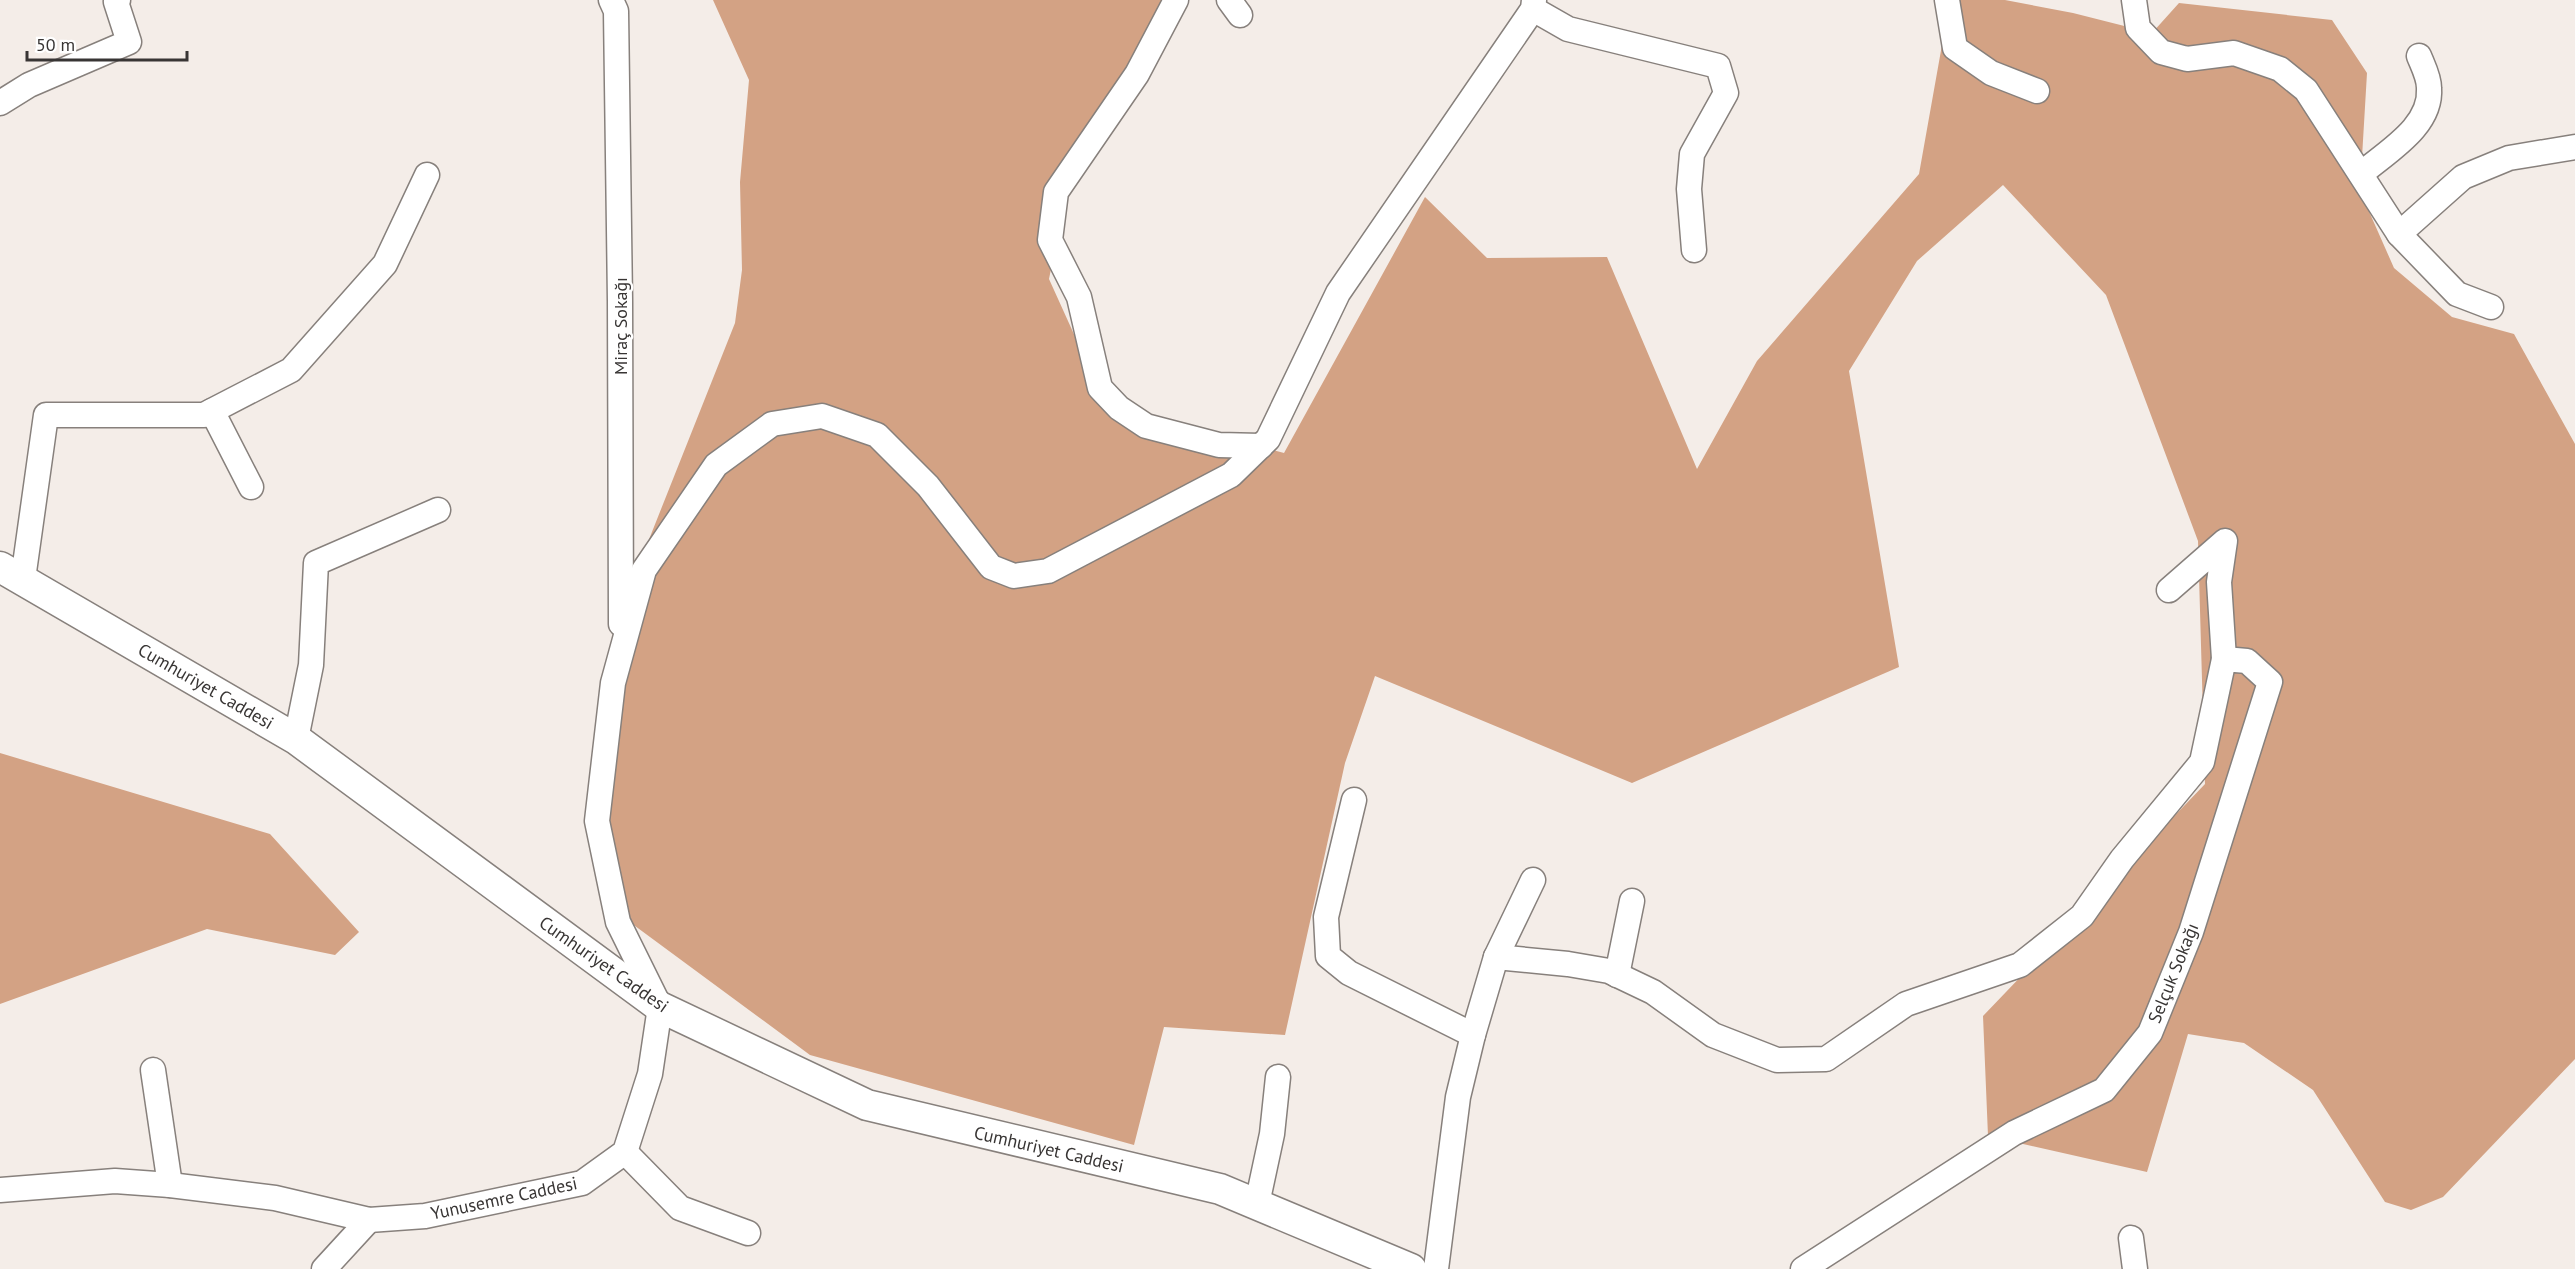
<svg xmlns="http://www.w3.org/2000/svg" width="2575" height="1269" viewBox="0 0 2575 1269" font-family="'PT Sans',sans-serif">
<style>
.forest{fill:#d3a284}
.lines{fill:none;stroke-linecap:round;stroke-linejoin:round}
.minor-casing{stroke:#87807c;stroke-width:27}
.major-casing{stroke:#87807c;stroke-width:33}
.minor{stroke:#fff;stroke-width:24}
.major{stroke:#fff;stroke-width:30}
.labels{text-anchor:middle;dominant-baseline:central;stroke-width:4.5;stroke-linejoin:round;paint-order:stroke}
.street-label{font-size:18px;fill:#383534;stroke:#fff}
</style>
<rect width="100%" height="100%" fill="#f4ede8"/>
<g class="forest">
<polygon points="713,0 1170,0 1067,190 1049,279 1106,405 1284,453 1425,197 1487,258 1607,257 1697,469 1757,361 1919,174 1950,0 2005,0 2073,13 2152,33 2179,3 2332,20 2367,73 2360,191 2394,268 2452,317 2514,334 2575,444 2575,1059 2443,1197 2411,1210 2385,1202 2313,1090 2244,1043 2188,1034 2147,1172 1988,1136 1983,1016 2205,784 2198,541 2106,295 2003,185 1917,261 1849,371 1899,667 1632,783 1375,676 1345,763 1285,1035 1164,1027 1134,1145 810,1055 631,923 601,790 646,547 735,323 742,270 740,182 749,80"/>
<polygon points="0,753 270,834 359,932 335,955 207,929 0,1004"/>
</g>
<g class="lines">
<defs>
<g id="minor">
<polyline points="611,0 616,11 620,301 621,624"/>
<polyline points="1176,0 1137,74 1056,192 1050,240 1079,297 1100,388 1119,408 1146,426 1219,445 1261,446"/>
<polyline points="1229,0 1240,15"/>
<polyline points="1947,0 1955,48 1991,73 2037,91"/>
<polyline points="2134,0 2138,28 2161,52 2187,59 2234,53 2280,69 2306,90 2399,234 2457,294 2491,307"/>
<polyline points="1533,9 1568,29 1718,66 1726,93 1692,154 1689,189 1694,250"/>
<polyline points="0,103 29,85 129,42 116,2 118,0"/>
<path d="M2361,174c25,-22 71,-47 68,-86 0,-11 -6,-22 -10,-32"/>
<polyline points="2399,234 2463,177 2509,158 2575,147"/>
<polyline points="212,411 251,487"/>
<polyline points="23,579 46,415 204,415 291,370 385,264 427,175"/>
<polyline points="2169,590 2225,541 2219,582 2224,659"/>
<polyline points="296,739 311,665 316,563 438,510"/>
<polyline points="1354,800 1326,917 1328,956 1349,973 1473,1035"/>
<polyline points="1496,957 1568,964 1609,971 1653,992 1713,1035 1777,1060 1826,1059 1906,1004 2020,965 2082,916 2122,859 2202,762 2224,659 2247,661 2270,682 2191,932 2150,1033 2104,1090 2014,1133 1803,1269"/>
<polyline points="1617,975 1632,901"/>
<polyline points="153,1070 170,1185"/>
<polyline points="625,1152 680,1208 748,1233"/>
<polyline points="0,1190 115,1181 170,1185 275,1198 369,1220 425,1216 582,1183 625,1152 650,1074 660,1007 618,922 597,821 613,683 644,570 716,465 772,424 822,416 877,435 928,486 991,567 1014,576 1048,571 1231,475 1268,439 1338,293 1533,9 1534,0"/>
<polyline points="1257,1204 1272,1134 1278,1077"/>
<polyline points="2131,1238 2135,1269"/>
<polyline points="324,1269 369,1220"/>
<polyline points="1436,1269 1458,1097 1473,1035 1496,957 1533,880"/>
</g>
<polyline id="major" points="0,567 296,739 660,1007 867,1105 1220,1189 1411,1269"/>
</defs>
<use href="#minor" class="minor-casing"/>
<use href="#major" class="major-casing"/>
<use href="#minor" class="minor"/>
<use href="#major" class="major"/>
</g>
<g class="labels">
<g class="street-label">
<text transform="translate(620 326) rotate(-90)">Miraç Sokağı</text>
<text transform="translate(206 686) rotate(30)">Cumhuriyet Caddesi</text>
<text transform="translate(604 964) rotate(35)">Cumhuriyet Caddesi</text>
<text transform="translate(2173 973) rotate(-68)">Selçuk Sokağı</text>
<text transform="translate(1049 1149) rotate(13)">Cumhuriyet Caddesi</text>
<text transform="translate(504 1198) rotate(-12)">Yunusemre Caddesi</text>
</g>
</g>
<path d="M27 51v9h160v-9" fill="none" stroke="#383534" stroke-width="3"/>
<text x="36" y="51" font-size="18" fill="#383534" stroke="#ffffff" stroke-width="4.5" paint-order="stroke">50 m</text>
</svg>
